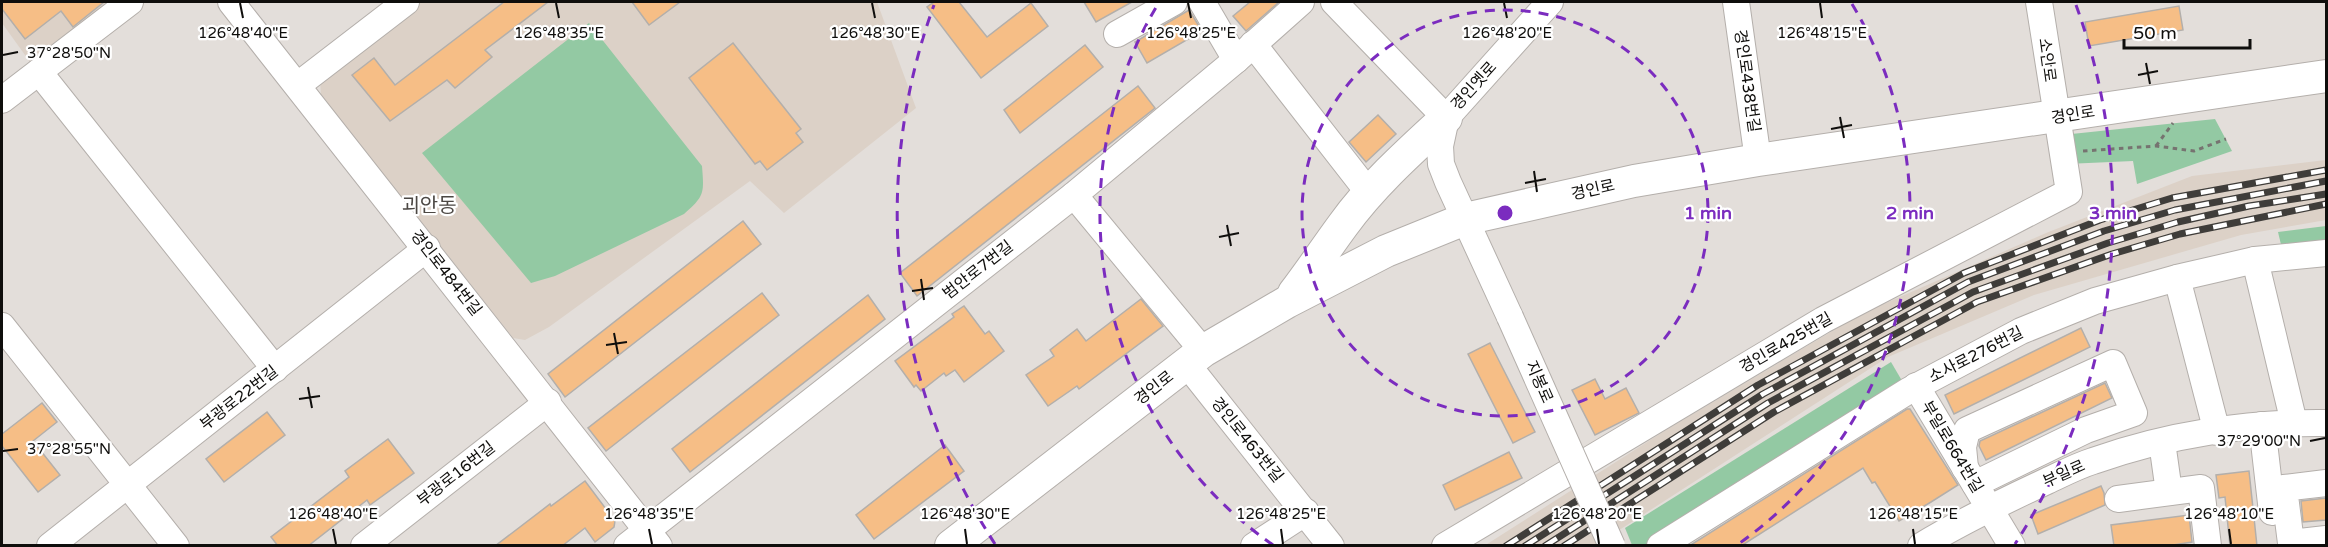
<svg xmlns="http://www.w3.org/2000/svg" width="2328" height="547" viewBox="0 0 2328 547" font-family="'Varela Round','Noto Sans KR',sans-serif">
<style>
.built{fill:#dcd1c7}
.green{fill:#93c9a3}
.building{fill:#f6be86;stroke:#b3afab;stroke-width:1.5}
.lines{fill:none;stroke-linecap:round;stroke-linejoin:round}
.minor-casing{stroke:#b4afab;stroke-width:28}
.major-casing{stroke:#b4afab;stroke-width:34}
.path{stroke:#767370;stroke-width:3;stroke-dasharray:4.5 4.5;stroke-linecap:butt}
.minor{stroke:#fff;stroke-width:26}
.major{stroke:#fff;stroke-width:32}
.rail-casing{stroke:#3f3d3a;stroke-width:7}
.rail{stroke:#fff;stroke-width:4.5;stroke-dasharray:14;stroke-linecap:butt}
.minor-bridge-casing{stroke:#b4afab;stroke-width:28;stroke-linecap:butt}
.minor-bridge{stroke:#fff;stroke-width:26}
.ticks{fill:none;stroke:#0f0e0c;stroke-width:2}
.ring{fill:none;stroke:#7b2cbf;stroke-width:3;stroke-dasharray:10 8}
.labels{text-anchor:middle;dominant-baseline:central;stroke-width:4.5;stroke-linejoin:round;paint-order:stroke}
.street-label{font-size:16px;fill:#0f0e0c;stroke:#fff}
.quarter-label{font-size:20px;fill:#4c4844;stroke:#fff}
.ticks-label{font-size:15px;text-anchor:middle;fill:#0f0e0c;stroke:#fff;stroke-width:4.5;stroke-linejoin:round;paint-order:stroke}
.centre{fill:#7b2cbf;stroke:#fff;stroke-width:3}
.ring-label{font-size:18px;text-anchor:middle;font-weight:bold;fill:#7b2cbf;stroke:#fff;stroke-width:4.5;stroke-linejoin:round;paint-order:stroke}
</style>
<rect width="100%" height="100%" fill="#e3deda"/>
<g class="built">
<polygon points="2,2 113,2 30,62 2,23"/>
<polygon points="420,2 877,2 916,108 784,213 750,181 549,327 525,340 513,338 321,95 320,80"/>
<polygon points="2326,160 2326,220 2241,235 2034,295 1888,357 1596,545 1484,546 1666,430 1861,314 2046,233 2192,176"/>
</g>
<g class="green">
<path d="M589,23l113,143c2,27 3,30 -18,48l-129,62 -24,7 -109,-130z"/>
<polygon points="2215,119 2232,151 2137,184 2133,161 2066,164 2062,135"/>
<polygon points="2326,226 2326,253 2284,257 2278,232"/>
<polygon points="1891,362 1908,391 1660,545 1632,545 1625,528"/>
</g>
<g class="building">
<polygon points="2,2 104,2 73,27 61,11 25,39 2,9"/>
<polygon points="504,2 548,2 485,50 492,57 455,88 447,80 390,121 352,75 374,58 395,85"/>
<polygon points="632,2 680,2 649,25"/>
<polygon points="934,2 959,2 987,37 1031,3 1048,26 981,78 927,7"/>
<polygon points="1084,2 1132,2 1096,22"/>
<polygon points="1250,2 1279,2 1246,31 1233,16"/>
<polygon points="2179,6 2183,30 2089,46 2085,22"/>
<polygon points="1189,10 1202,31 1147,63 1135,42"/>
<polygon points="733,43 801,129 796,133 803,142 767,170 760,161 755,164 689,78"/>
<polygon points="1085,45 1103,67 1020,133 1004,110"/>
<polygon points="1138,86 1155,108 917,296 900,273"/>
<polygon points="1378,115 1396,134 1366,162 1349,142"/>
<polygon points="743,221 761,244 565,397 548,374"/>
<polygon points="762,293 779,315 606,451 588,428"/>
<polygon points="868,295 885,319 690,472 672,449"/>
<polygon points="1141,299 1163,326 1079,389 1077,386 1048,406 1026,375 1054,356 1050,350 1077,329 1086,341"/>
<polygon points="964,306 985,334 989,331 1004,351 964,382 955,370 946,376 944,373 921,391 916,385 914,387 895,361 954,317 952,314"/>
<polygon points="2081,328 2090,347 1954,414 1945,395"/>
<polygon points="1490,343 1535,432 1513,443 1468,354"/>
<polygon points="1595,379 1605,399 1626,388 1639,413 1595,435 1572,390"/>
<polygon points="2105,383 2112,398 1986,460 1979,446 1980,441"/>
<polygon points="42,403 57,422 33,441 60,475 38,492 2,446 2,434"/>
<polygon points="1907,409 1910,409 1958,485 1931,502 1899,521 1875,482 1872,483 1863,468 1741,546 1689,546"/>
<polygon points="267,412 285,435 224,482 206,459"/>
<polygon points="388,439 414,473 370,505 367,500 308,546 278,546 271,537 349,477 345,471"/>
<polygon points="945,445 964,471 874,539 856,515"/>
<polygon points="1509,452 1522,478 1455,510 1443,485"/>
<polygon points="2249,471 2257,546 2230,546 2225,497 2219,498 2216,475"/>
<polygon points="585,481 615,521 614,527 595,542 585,528 562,546 495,546 550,504 551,506"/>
<polygon points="2101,486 2104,493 2105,505 2038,534 2031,515"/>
<polygon points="2326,498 2326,520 2303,522 2301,501"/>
<polygon points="2189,515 2192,542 2167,546 2114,546 2111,525"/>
</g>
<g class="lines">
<defs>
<g id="minor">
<polyline points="231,2 659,546"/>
<polyline points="1202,2 1236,60"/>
<polyline points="1334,2 1446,118"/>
<polyline points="1736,2 1758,160"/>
<polyline points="1117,34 1174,2"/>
<polyline points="1253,44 1369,193"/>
<polyline points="39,72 275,369"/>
<polyline points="298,85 406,2"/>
<polyline points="2,100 130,2"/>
<polyline points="1074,195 1203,351"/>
<polyline points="2255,260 2294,423"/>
<polyline points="2177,278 2217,432"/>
<polyline points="1510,317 1448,182 1441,164 1440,146 1446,118 1550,2"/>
<polyline points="2,326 176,546"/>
<polyline points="1186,363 1331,546"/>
<polyline points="1916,386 2012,546"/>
<polyline points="2262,425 2272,512"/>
<polyline points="2162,442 2169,492"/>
<polyline points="1965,468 1963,447 1967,430 2113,363 2134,413 2086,430 1975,484"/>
<polyline points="2326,483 2284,488 2291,543 2326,539"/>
<polyline points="2118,499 2201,488 2208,546"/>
<polyline points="50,546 427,248"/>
<polyline points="364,546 548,402"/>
<polyline points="627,546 1074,195 1236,60 1301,2"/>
<polyline points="1254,546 1306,512"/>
<polyline points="1445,546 1823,320 2069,192 2039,2"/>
<polyline points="1660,546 1908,391 2021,331 2095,301 2177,278 2255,260 2326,253"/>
<path d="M1921,546c41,-25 83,-45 126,-65 15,-7 30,-15 46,-20 73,-26 156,-39 233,-38"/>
</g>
<g id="major">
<path d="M1294,293c17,-22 32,-45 49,-68 29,-40 67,-74 103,-107"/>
<polyline points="951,546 1203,351 1287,302 1386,251 1465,219 1634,181 1758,160 2326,76"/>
</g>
</defs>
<use href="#minor" class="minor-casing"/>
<use href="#major" class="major-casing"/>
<g class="path">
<polyline points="2156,146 2173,123"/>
<polyline points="2083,151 2156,146 2194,151 2226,139"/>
</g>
<use href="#minor" class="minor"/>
<use href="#major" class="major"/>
<defs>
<g id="rail">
<polyline points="1506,546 1758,385 1964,273 2100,220 2172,198 2326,170"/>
<polyline points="1525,546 1763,394 1968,282 2104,231 2175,210 2326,181"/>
<polyline points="1545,546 1768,403 1973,292 2108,243 2178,222 2249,206 2326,194"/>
<polyline points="1564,546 1774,412 1977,302 2112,254 2180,234 2326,204"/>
</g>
</defs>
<use href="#rail" class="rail-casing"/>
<use href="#rail" class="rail"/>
<defs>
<polyline id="minor-bridge" points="1510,317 1612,546"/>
</defs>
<use href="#minor-bridge" class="minor-bridge-casing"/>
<use href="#minor-bridge" class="minor-bridge"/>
</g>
<path class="ticks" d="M240,3l3,15M556,3l3,15M872,3l3,15M1188,3l3,15M1504,3l3,15M1820,3l2,15M3,55l15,-3M2146,63l4,21M2138,75l20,-4M1840,117l4,21M1831,129l21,-4M1534,171l3,21M1525,183l21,-4M1227,225l4,21M1219,237l20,-4M921,279l3,21M912,291l21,-3M614,333l4,21M606,345l21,-3M308,387l4,21M299,399l21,-3M2310,441l15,-3M3,451l15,-2M333,529l3,15M649,529l3,15M965,529l2,15M1281,529l2,15M1597,529l2,15M1913,529l2,15M2229,529l2,15"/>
<g class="ring">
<circle cx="1505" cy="213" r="203"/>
<path d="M1273 545A405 405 0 0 1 1158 4M1852 4A405 405 0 0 1 1737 545"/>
<path d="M995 544A608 608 0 0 1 934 5M2076 5A608 608 0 0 1 2015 544"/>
</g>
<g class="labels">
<g class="street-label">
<text transform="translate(2047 60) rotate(82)">소안로</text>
<text transform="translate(1747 81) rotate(82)">경인로438번길</text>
<text transform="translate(1474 86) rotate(-48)">경인옛로</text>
<text transform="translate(2073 115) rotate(-9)">경인로</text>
<text transform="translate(1593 190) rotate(-13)">경인로</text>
<text transform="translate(978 270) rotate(-38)">범안로7번길</text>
<text transform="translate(446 273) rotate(52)">경인로484번길</text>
<text transform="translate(1786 343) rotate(-30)">경인로425번길</text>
<text transform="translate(1976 355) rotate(-27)">소사로276번길</text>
<text transform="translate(1539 382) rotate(66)">지봉로</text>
<text transform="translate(1154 388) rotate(-38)">경인로</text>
<text transform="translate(239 398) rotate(-38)">부광로22번길</text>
<text transform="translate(1247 440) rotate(51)">경인로463번길</text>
<text transform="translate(1952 447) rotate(59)">부일로664번길</text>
<text transform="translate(456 474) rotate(-38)">부광로16번길</text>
<text transform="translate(2064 474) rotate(-24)">부일로</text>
</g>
<g class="quarter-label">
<text x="429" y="206">괴안동</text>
</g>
</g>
<g class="ticks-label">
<text x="243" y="38">126°48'40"E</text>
<text x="559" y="38">126°48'35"E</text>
<text x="875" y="38">126°48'30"E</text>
<text x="1191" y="38">126°48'25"E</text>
<text x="1507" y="38">126°48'20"E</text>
<text x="1822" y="38">126°48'15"E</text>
<text x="69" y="58">37°28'50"N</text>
<text x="2259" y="446">37°29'00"N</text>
<text x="69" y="454">37°28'55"N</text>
<text x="333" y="519">126°48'40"E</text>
<text x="649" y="519">126°48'35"E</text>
<text x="965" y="519">126°48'30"E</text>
<text x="1281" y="519">126°48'25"E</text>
<text x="1597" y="519">126°48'20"E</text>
<text x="1913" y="519">126°48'15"E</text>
<text x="2229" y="519">126°48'10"E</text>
</g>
<circle cx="1505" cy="213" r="9" class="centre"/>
<g class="ring-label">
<text x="1708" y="219">1 min</text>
<text x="1910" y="219">2 min</text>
<text x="2113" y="219">3 min</text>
</g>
<rect width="2328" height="547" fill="none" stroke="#0f0e0c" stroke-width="6"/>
<path d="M2124 39v9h126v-9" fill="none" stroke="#0f0e0c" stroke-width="3"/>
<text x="2133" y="39" font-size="18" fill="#0f0e0c" stroke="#ffffff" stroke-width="4.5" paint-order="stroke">50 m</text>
</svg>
